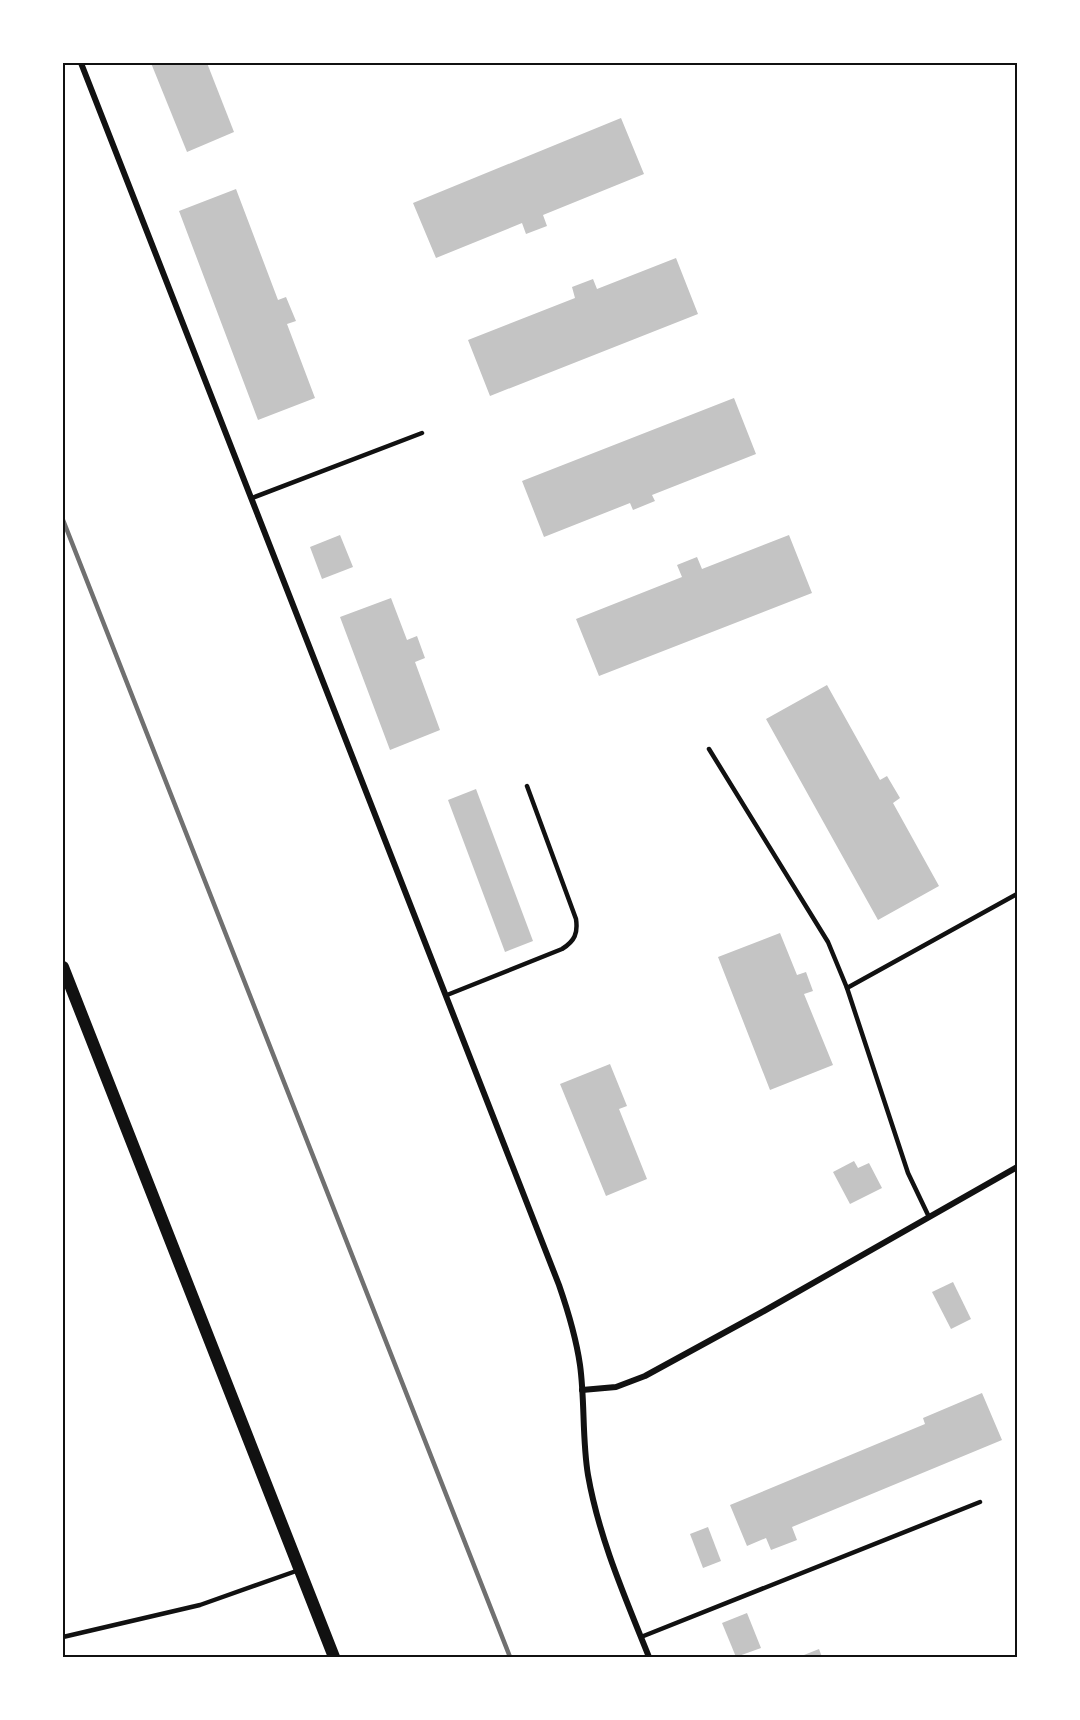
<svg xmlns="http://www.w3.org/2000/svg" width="1080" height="1720" viewBox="0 0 1080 1720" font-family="'Roboto Condensed',sans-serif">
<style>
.building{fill:#c4c4c4}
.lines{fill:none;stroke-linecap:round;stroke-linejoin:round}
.service{stroke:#111;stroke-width:4.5}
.minor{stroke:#111;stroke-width:6}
.secondary{stroke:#111;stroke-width:12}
.rail{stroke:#707070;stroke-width:4.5}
.neatline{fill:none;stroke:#111;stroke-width:2}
</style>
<rect width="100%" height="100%" fill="#fff"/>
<g class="building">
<polygon points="151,63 207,63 234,132 187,152"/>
<polygon points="621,118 644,174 543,215 547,226 526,234 522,223 436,258 413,203"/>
<polygon points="236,189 278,300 286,297 296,321 287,324 315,398 258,420 179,211"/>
<polygon points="676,258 698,314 490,396 468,340 575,298 572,287 593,279 597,289"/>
<polygon points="734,398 756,454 652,495 655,501 633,510 630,503 544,537 522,481"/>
<polygon points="340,535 353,567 322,579 310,547"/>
<polygon points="789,535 812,593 599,676 576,619 682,577 677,565 697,557 702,569"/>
<polygon points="391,598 407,640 417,636 425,658 415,662 440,730 390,750 340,617"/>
<polygon points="827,685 880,780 887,776 900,798 893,803 939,886 878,920 766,719"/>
<polygon points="476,789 533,941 505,952 448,800"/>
<polygon points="780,933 797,975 806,972 813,991 804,994 833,1065 770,1090 718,957"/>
<polygon points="610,1064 627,1106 619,1109 647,1179 606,1196 560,1084"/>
<polygon points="854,1161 858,1168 869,1163 882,1188 850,1204 833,1172"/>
<polygon points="953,1282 971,1319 951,1329 932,1292"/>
<polygon points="982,1393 1002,1440 792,1527 797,1540 771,1550 766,1538 747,1546 730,1505 925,1424 923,1418"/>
<polygon points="708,1527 721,1561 703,1568 690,1534"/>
<polygon points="747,1613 761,1648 736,1657 722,1623"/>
<polygon points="819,1649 822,1657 799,1657"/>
</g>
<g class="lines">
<g class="service">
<polyline points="252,498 422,433"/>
<polyline points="709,749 828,942 847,988 908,1173 929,1217"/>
<polyline points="847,988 1017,894"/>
<path d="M447,995l115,-46c13,-8 16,-16 14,-30l-49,-133"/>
<polyline points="63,1637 200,1605 299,1570"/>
<polyline points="641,1637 980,1502"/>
</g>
<g class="minor">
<path d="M81,63l478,1222c9,26 17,52 21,80 5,36 2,74 8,110 11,63 37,122 61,182"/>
<polyline points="582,1390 616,1387 645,1376 764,1311 1017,1167"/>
</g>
<polyline class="secondary" points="63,967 334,1657"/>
<polyline class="rail" points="63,520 510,1657"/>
</g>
<rect width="1080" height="1720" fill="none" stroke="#ffffff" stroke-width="129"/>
<rect x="64" y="64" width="952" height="1592" class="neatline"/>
</svg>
